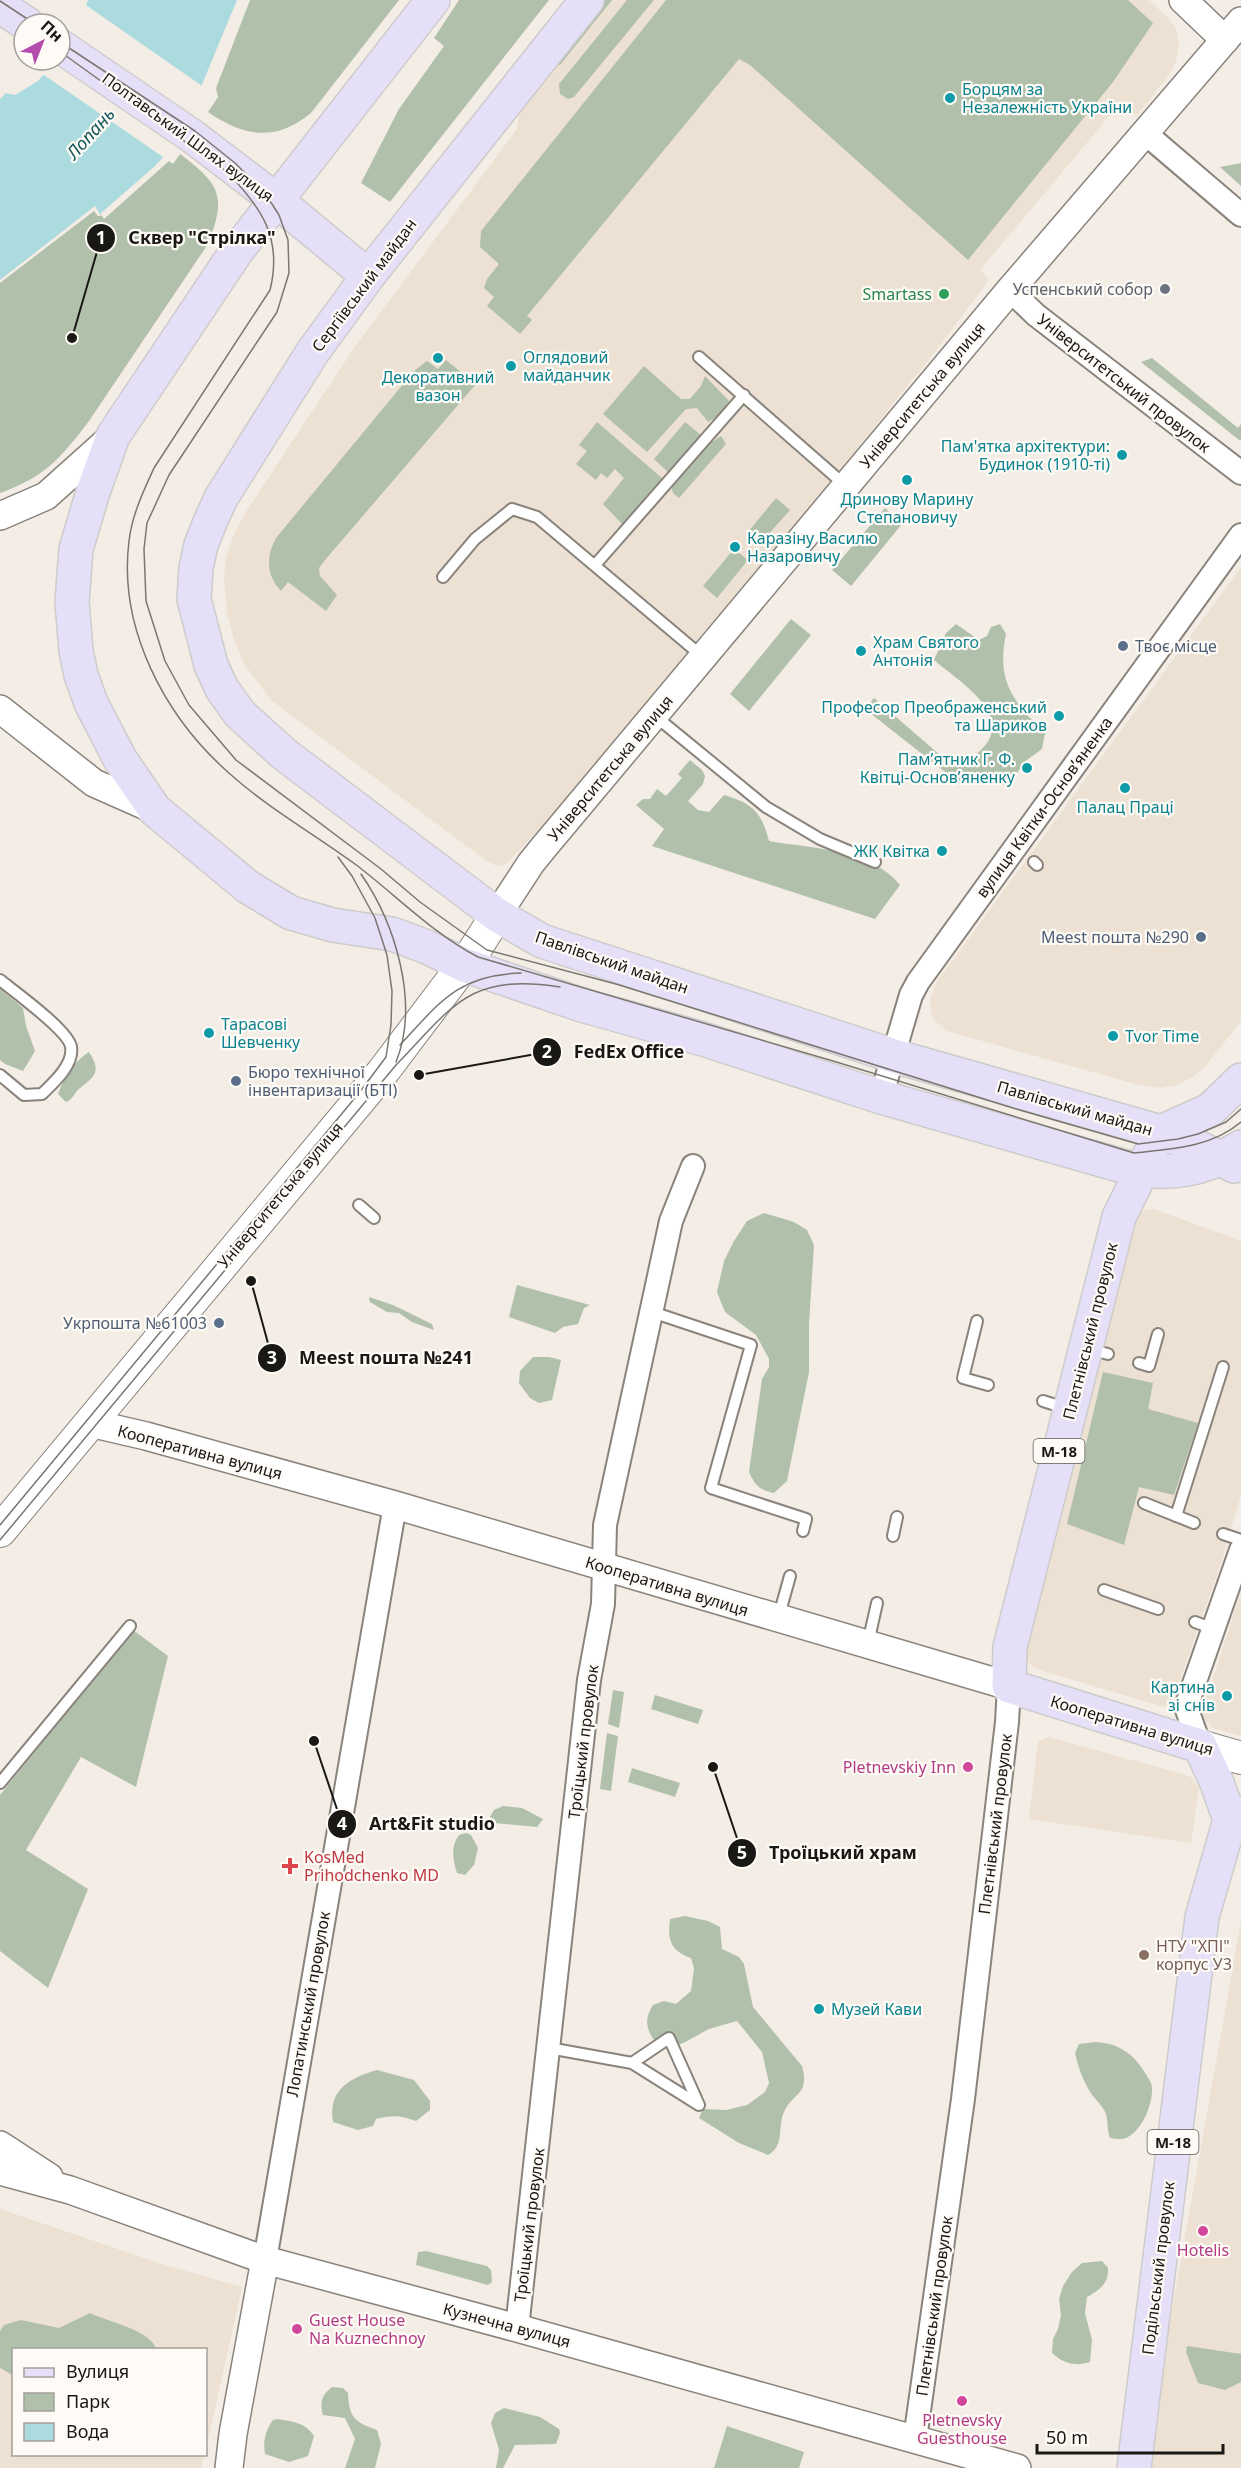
<svg xmlns="http://www.w3.org/2000/svg" width="1241" height="2468" viewBox="0 0 1241 2468" font-family="'Noto Sans',sans-serif">
<style>
.built{fill:#ece1d3}
.green{fill:#b1c0ab}
.water{fill:#acdbdf}
.pier{fill:#f3ede5}
.lines{fill:none;stroke-linecap:round;stroke-linejoin:round}
.service-casing{stroke:#89837c;stroke-width:14}
.minor-casing{stroke:#89837c;stroke-width:26}
.tertiary-casing{stroke:#89837c;stroke-width:30}
.secondary-casing{stroke:#89837c;stroke-width:34}
.primary-casing{stroke:#cdcccc;stroke-width:36}
.service{stroke:#fff;stroke-width:10}
.minor{stroke:#fff;stroke-width:22}
.tertiary{stroke:#fff;stroke-width:27}
.secondary{stroke:#fff;stroke-width:32}
.primary{stroke:#e5dff7;stroke-width:33}
.tram{stroke:#7a7771;stroke-width:1.5}
.culture-dot{fill:#0f9aa8;stroke:#fefbf6;stroke-width:2}
.worship-dot{fill:#6b7280;stroke:#fefbf6;stroke-width:2}
.leisure-dot{fill:#2e9e5b;stroke:#fefbf6;stroke-width:2}
.service-dot{fill:#5c6f8a;stroke:#fefbf6;stroke-width:2}
.hotel-dot{fill:#d1479c;stroke:#fefbf6;stroke-width:2}
.health-dot{fill:#e0444e;stroke:#fefbf6;stroke-width:2}
.education-dot{fill:#8d6e63;stroke:#fefbf6;stroke-width:2}
.labels{text-anchor:middle;dominant-baseline:central;stroke-width:4.5;stroke-linejoin:round;paint-order:stroke}
.shield{fill:#fefbf6;stroke:#5e5c58;stroke-width:1.5}
.shield-label{font-size:15px;font-weight:bold;fill:#1a1815}
.culture-label{font-size:16px;fill:#0d838f;stroke:#fefbf6;text-anchor:start}
.street-label{font-size:16px;fill:#1a1815;stroke:#fefbf6}
.worship-label{font-size:16px;fill:#5b616d;stroke:#fefbf6;text-anchor:end}
.leisure-label{font-size:16px;fill:#27864d;stroke:#fefbf6;text-anchor:end}
.service-label{font-size:16px;fill:#4e5e75;stroke:#fefbf6;text-anchor:start}
.hotel-label{font-size:16px;fill:#b23c85;stroke:#fefbf6}
.health-label{font-size:16px;fill:#be3a42;stroke:#fefbf6;text-anchor:start}
.education-label{font-size:16px;fill:#785e54;stroke:#fefbf6;text-anchor:start}
.water-label{font-size:18px;font-style:italic;fill:#16575c;stroke:#fefbf6}
.leader{fill:none;stroke:#1a1815;stroke-width:2}
.callout-dot{fill:#1a1815;stroke:#fefbf6;stroke-width:2}
.mark-label{font-size:18px;text-anchor:middle;font-weight:bold;fill:#fff}
.callout-label{font-size:18px;text-anchor:middle;font-weight:bold;fill:#1a1815;stroke:#fefbf6;stroke-width:4.5;stroke-linejoin:round;paint-order:stroke}
</style>
<rect width="100%" height="100%" fill="#f3ede5"/>
<g class="built">
<polygon points="596,0 1149,0 1170,20 1177,31 1179,46 1176,61 1170,74 1138,114 1111,114 980,270 989,280 937,349 839,471 703,634 586,780 508,862 502,866 494,865 484,859 271,700 244,664 234,639 227,614 224,577 226,559 233,536 247,510 356,345 517,129 520,107"/>
<polygon points="1241,567 1241,1021 1205,1067 1191,1078 1177,1085 1160,1088 1135,1084 947,1031 934,1020 931,1013 930,999 936,983"/>
<polygon points="1154,1209 1241,1241 1241,1495 1219,1569 1173,1700 1164,1707 1036,1669 1028,1662 1025,1655 1025,1644 1134,1223 1138,1215 1145,1210"/>
<polygon points="1241,1592 1241,1736 1213,1728 1203,1717 1203,1709"/>
<polygon points="1048,1737 1190,1776 1199,1788 1191,1843 1029,1819 1038,1742"/>
<polygon points="1241,1922 1241,2468 1144,2468 1184,2242"/>
<polygon points="0,2209 165,2265 242,2287 206,2449 206,2350 14,2350 14,2454 204,2455 201,2468 0,2468"/>
</g>
<g class="green">
<path d="M250,0h149l-88,113c-35,29 -67,24 -103,-1l10,-15 -2,-9z"/>
<polygon points="459,0 549,0 390,202 361,183 399,109 444,46 434,38"/>
<polygon points="601,0 612,0 560,65 549,65"/>
<polygon points="627,0 654,0 574,97 568,99 560,94 559,84"/>
<polygon points="666,0 1128,0 1153,23 1113,82 968,260 750,65 739,59 527,316 532,320 520,334 487,306 494,297 484,288 487,279 499,264 480,247 481,231"/>
<path d="M180,154c40,30 47,42 28,90l-119,177c-28,37 -44,56 -89,72v-213l95,-74 9,13 65,-58 4,3z"/>
<polygon points="1241,163 1241,186 1220,167"/>
<polygon points="1152,358 1238,428 1241,424 1241,440 1239,440 1141,362"/>
<path d="M446,360l30,24 -151,176 -6,8 1,8 17,19 -11,16 -38,-29 -7,9c-15,-15 -15,-35 -5,-53l138,-167 13,-10 11,8z"/>
<polygon points="644,366 681,399 690,399 701,386 705,376 729,401 722,414 708,422 697,408 686,409 647,452 603,414"/>
<polygon points="597,422 663,479 622,524 603,504 624,478 615,469 607,478 601,473 596,480 576,464 587,451 579,445"/>
<polygon points="685,422 702,436 670,474 654,459"/>
<path d="M721,436l5,8 -47,54 -6,-5 -2,-8c16,-15 30,-38 50,-49z"/>
<polygon points="776,498 790,510 761,543 748,532"/>
<polygon points="885,508 902,524 851,586 832,570"/>
<polygon points="734,549 748,560 717,598 703,586"/>
<polygon points="791,619 811,635 749,711 730,694"/>
<path d="M956,624l23,16 8,-4 4,-9 9,-3 6,10c-10,47 7,68 39,99l-3,16 -18,13 -12,19 -9,4 -20,-3 -24,1 -94,-74 9,-11 73,63c14,2 24,-1 34,-11 36,-35 -23,-69 -47,-90l12,-27z"/>
<path d="M690,760l12,10 3,6 -2,8 -15,17 10,9 11,2 15,-17c30,9 37,17 45,46 43,8 101,7 131,44l-25,34 -223,-73 12,-17 -28,-24 7,-6h7l7,-10 9,7 16,-18 -4,-4z"/>
<polygon points="0,989 23,1008 26,1026 35,1051 23,1071 5,1064 0,1060"/>
<path d="M89,1052c12,19 7,24 -9,36 -6,4 -6,11 -14,14l-8,-8c7,-18 14,-31 31,-42z"/>
<path d="M764,1213l30,9 13,8 7,15 -5,79v48l-22,109 -13,12c-15,-3 -19,-8 -25,-21l13,-93 7,-12v-8l-13,-24 -31,-23 -8,-20 7,-31 10,-20 13,-20z"/>
<polygon points="517,1285 590,1305 584,1308 578,1324 563,1327 555,1333 509,1317"/>
<polygon points="369,1297 393,1305 432,1324 434,1330 412,1322 399,1313 387,1312 370,1302"/>
<polygon points="533,1357 549,1357 561,1360 552,1400 539,1403 530,1398 519,1383 520,1371"/>
<polygon points="1103,1372 1153,1383 1148,1409 1198,1423 1174,1495 1139,1487 1124,1545 1067,1524"/>
<polygon points="133,1630 168,1656 136,1787 81,1757 26,1850 88,1889 48,1988 0,1951 0,1795"/>
<polygon points="613,1690 624,1692 619,1728 608,1724"/>
<polygon points="655,1695 703,1710 698,1724 651,1709"/>
<polygon points="607,1733 618,1736 611,1791 600,1789"/>
<polygon points="632,1768 680,1783 675,1797 628,1782"/>
<polygon points="503,1806 522,1808 543,1819 537,1827 494,1823 490,1817 494,1810"/>
<path d="M466,1833l5,2 7,13 -4,17 -9,10 -8,-2c-4,-13 -7,-26 2,-38z"/>
<path d="M685,1916l23,5 12,6 2,22 17,8 5,7 9,43 49,59c8,30 -9,26 -18,46 -7,16 1,34 -16,43l-29,-12 -40,-25 4,-9 23,1 21,-5 18,-13 4,-9 -7,-31 -25,-31c-9,3 -19,5 -28,8 -19,9 -47,34 -60,2 -4,-11 -1,-17 4,-26l11,-4 12,3 15,-13 3,-23 -3,-10c-20,-7 -24,-18 -21,-39z"/>
<path d="M1095,2042c25,1 40,13 52,34 2,4 5,7 5,12 1,15 -9,41 -24,49 -5,3 -12,2 -18,1 -3,-9 -2,-17 -4,-24 -4,-10 -12,-15 -17,-24 -7,-12 -11,-24 -14,-37l4,-9z"/>
<path d="M377,2070l37,10 16,21v9l-14,11c-15,-6 -25,-6 -40,-2l-3,7 -15,4 -25,-8c-5,-32 16,-44 44,-52z"/>
<polygon points="426,2251 487,2266 491,2270 492,2282 488,2285 416,2265 418,2252"/>
<path d="M1102,2261l6,7c1,15 -8,22 -21,29l-2,16 7,27 -2,22c-15,5 -27,1 -38,-9l1,-14 5,-10 3,-14 -2,-16 4,-13 9,-14 10,-9z"/>
<path d="M90,2313c18,9 61,17 66,36l-142,1 -1,25 -13,-7v-37l4,-6 17,-5 38,8z"/>
<polygon points="1187,2346 1241,2354 1241,2382 1225,2390 1198,2383 1186,2352"/>
<path d="M332,2387l11,1 5,5c1,24 6,29 29,37l4,14 -6,24h-30l10,-29 -10,-21 -22,-3c-3,-13 -2,-19 9,-28z"/>
<polygon points="504,2408 540,2417 559,2429 560,2433 556,2444 515,2445 503,2468 496,2468 499,2450 491,2423 495,2413"/>
<path d="M278,2419c15,3 27,3 36,17l-6,20 -19,6 -24,-8c-2,-13 0,-23 8,-34z"/>
<polygon points="727,2426 804,2452 799,2468 714,2468"/>
</g>
<polygon class="water" points="88,0 237,0 179,140 155,166 100,214 95,207 0,280 0,99 6,93 15,95 38,81 70,44"/>
<g class="pier">
<polygon points="83,3 205,88 182,141 166,159 41,73 67,42"/>
<polygon points="95,206 101,216 98,216 94,211 0,283 0,280"/>
</g>
<g class="lines">
<defs>
<g id="service">
<polyline points="699,357 846,486"/>
<polyline points="595,565 744,395"/>
<polyline points="443,577 475,539 512,509 537,517 703,657"/>
<polyline points="655,716 766,807 820,839 875,862"/>
<polyline points="1034,862 1037,865"/>
<path d="M0,980c15,12 69,51 71,67 3,18 -18,36 -29,47l-18,1 -24,-20"/>
<polyline points="359,1205 374,1218"/>
<polyline points="652,1312 751,1345 711,1488 806,1519 803,1531"/>
<polyline points="977,1321 963,1378 988,1385"/>
<polyline points="1088,1349 1108,1354"/>
<polyline points="1139,1363 1149,1366 1158,1334"/>
<polyline points="1043,1401 1068,1409"/>
<polyline points="1144,1503 1194,1523"/>
<polyline points="1176,1516 1223,1367"/>
<polyline points="1223,1534 1241,1540"/>
<polyline points="893,1536 897,1517"/>
<polyline points="1104,1590 1158,1609"/>
<polyline points="778,1619 790,1576"/>
<polyline points="1195,1622 1214,1629"/>
<polyline points="868,1643 877,1603"/>
<polyline points="0,1783 130,1626"/>
<polyline points="549,2048 632,2063 699,2105 669,2038 632,2063"/>
</g>
<g id="minor">
<polyline points="1145,133 1241,215"/>
<polyline points="1010,290 1036,315 1241,473"/>
<polyline points="881,1097 911,995 918,982 1241,535"/>
<polyline points="1200,1746 1186,1707 1241,1550"/>
<polyline points="265,2260 395,1505"/>
<polyline points="517,2328 589,1680 603,1604 605,1525 671,1221 693,1166"/>
<polyline points="915,2439 963,2099 1007,1722 1009,1686"/>
</g>
<g id="tertiary">
<polyline points="1183,0 1225,40"/>
<polyline points="0,516 46,496 113,436"/>
<polyline points="0,709 94,783 155,810"/>
<polyline points="497,915 531,863 544,847 1010,290 1241,21"/>
<polyline points="90,1423 146,1436 395,1505 1009,1686"/>
<polyline points="0,2145 49,2177"/>
<polyline points="0,2171 70,2190 265,2260 517,2328 1017,2468"/>
<polyline points="229,2468 233,2434 265,2260"/>
</g>
<g id="secondary">
<polyline points="0,1531 382,1073 472,954 497,915"/>
<polyline points="1200,1746 1241,1758"/>
</g>
<g id="primary">
<path d="M433,0l-197,252 -123,184 -20,56 -17,57 -4,53 4,49 5,24 10,28 29,56 35,51 93,77 43,26 42,12 59,9 35,13 37,18 118,40 121,34 178,58 245,70c44,9 77,4 115,-20"/>
<polyline points="587,0 368,276 312,353 221,498 210,522 201,545 196,568 194,599 211,665 222,689 240,714 284,754 497,915 542,941 894,1056 1161,1132 1194,1145 1234,1166"/>
<polyline points="0,6 27,24"/>
<polyline points="60,46 192,136 276,200 368,276"/>
<polyline points="1161,1132 1210,1110 1241,1080"/>
<polyline points="1151,1152 1119,1217 1010,1647 1009,1686 1200,1746 1217,1783 1230,1820"/>
<polyline points="1134,2468 1202,1917 1230,1820 1241,1813"/>
</g>
</defs>
<use href="#service" class="service-casing"/>
<use href="#minor" class="minor-casing"/>
<use href="#tertiary" class="tertiary-casing"/>
<use href="#secondary" class="secondary-casing"/>
<use href="#primary" class="primary-casing"/>
<use href="#service" class="service"/>
<use href="#minor" class="minor"/>
<use href="#tertiary" class="tertiary"/>
<use href="#secondary" class="secondary"/>
<use href="#primary" class="primary"/>
<g class="tram">
<polyline points="0,1 35,24"/>
<polyline points="60,42 195,131 235,163 258,186 272,204 279,215 288,240 289,273 277,312 169,475 147,523 144,549 146,601 165,661 189,705 236,760 381,869 420,902 487,950 616,984 1013,1108 1138,1144 1178,1139 1198,1134 1226,1122 1241,1109"/>
<path d="M62,53l165,119c34,35 56,66 43,118l-116,178c-11,24 -22,47 -25,73 -11,88 36,176 101,233 38,34 84,60 125,90 41,31 77,69 123,93l355,104 301,92c37,-4 76,-5 107,-31"/>
<path d="M361,874c34,49 59,129 35,188"/>
<path d="M400,1045c40,-43 58,-70 121,-72"/>
<polyline points="0,1525 359,1093 386,1057 391,1025 392,991 387,955 375,918 352,876 338,857"/>
<path d="M0,1540l396,-475c58,-60 73,-92 164,-78"/>
</g>
</g>
<g class="culture-dot">
<circle cx="950" cy="98" r="6"/>
<circle cx="438" cy="358" r="6"/>
<circle cx="511" cy="366" r="6"/>
<circle cx="1122" cy="455" r="6"/>
<circle cx="907" cy="480" r="6"/>
<circle cx="735" cy="547" r="6"/>
<circle cx="861" cy="651" r="6"/>
<circle cx="1059" cy="716" r="6"/>
<circle cx="1027" cy="768" r="6"/>
<circle cx="1125" cy="788" r="6"/>
<circle cx="942" cy="851" r="6"/>
<circle cx="209" cy="1033" r="6"/>
<circle cx="1113" cy="1036" r="6"/>
<circle cx="1227" cy="1696" r="6"/>
<circle cx="819" cy="2009" r="6"/>
</g>
<circle class="worship-dot" cx="1165" cy="289" r="6"/>
<circle class="leisure-dot" cx="944" cy="294" r="6"/>
<g class="service-dot">
<circle cx="1123" cy="646" r="6"/>
<circle cx="1201" cy="937" r="6"/>
<circle cx="236" cy="1081" r="6"/>
<circle cx="219" cy="1323" r="6"/>
</g>
<g class="hotel-dot">
<circle cx="968" cy="1767" r="6"/>
<circle cx="1203" cy="2231" r="6"/>
<circle cx="297" cy="2329" r="6"/>
<circle cx="962" cy="2401" r="6"/>
</g>
<path class="health-dot" d="M287 1857h6v6h6v6h-6v6h-6v-6h-6v-6h6z"/>
<circle class="education-dot" cx="1144" cy="1955" r="6"/>
<g class="labels">
<g class="shield">
<rect x="1033.5" y="1439" width="51" height="24" rx="4.5"/>
<rect x="1147.5" y="2130" width="51" height="24" rx="4.5"/>
</g>
<g class="shield-label">
<text x="1059" y="1451">М-18</text>
<text x="1173" y="2142">М-18</text>
</g>
<g class="culture-label">
<text x="962" y="89">Борцям за<tspan x="962" dy="18">Незалежність України</tspan></text>
<text x="523" y="357">Оглядовий<tspan x="523" dy="18">майданчик</tspan></text>
<text x="438" y="377" text-anchor="middle">Декоративний<tspan x="438" dy="18">вазон</tspan></text>
<text x="1110" y="446" text-anchor="end">Пам'ятка архітектури:<tspan x="1110" dy="18">Будинок (1910-ті)</tspan></text>
<text x="907" y="499" text-anchor="middle">Дринову Марину<tspan x="907" dy="18">Степановичу</tspan></text>
<text x="747" y="538">Каразіну Василю<tspan x="747" dy="18">Назаровичу</tspan></text>
<text x="873" y="642">Храм Святого<tspan x="873" dy="18">Антонія</tspan></text>
<text x="1047" y="707" text-anchor="end">Професор Преображенський<tspan x="1047" dy="18">та Шариков</tspan></text>
<text x="1015" y="759" text-anchor="end">Пам’ятник Г. Ф.<tspan x="1015" dy="18">Квітці-Основ’яненку</tspan></text>
<text x="1125" y="807" text-anchor="middle">Палац Праці</text>
<text x="930" y="851" text-anchor="end">ЖК Квітка</text>
<text x="221" y="1024">Тарасові<tspan x="221" dy="18">Шевченку</tspan></text>
<text x="1125" y="1036">Tvor Time</text>
<text x="1215" y="1687" text-anchor="end">Картина<tspan x="1215" dy="18">зі снів</tspan></text>
<text x="831" y="2009">Музей Кави</text>
</g>
<g class="street-label">
<text transform="translate(188 137) rotate(36)">Полтавський Шлях вулиця</text>
<text transform="translate(364 285) rotate(-53)">Сергіївський майдан</text>
<text transform="translate(1124 383) rotate(38)">Університетський провулок</text>
<text transform="translate(922 395) rotate(-50)">Університетська вулиця</text>
<text transform="translate(610 768) rotate(-50)">Університетська вулиця</text>
<text transform="translate(1044 807) rotate(-54)">вулиця Квітки-Основ’яненка</text>
<text transform="translate(612 962) rotate(19)">Павлівський майдан</text>
<text transform="translate(1075 1108) rotate(16)">Павлівський майдан</text>
<text transform="translate(280 1195) rotate(-50)">Університетська вулиця</text>
<text transform="translate(1090 1331) rotate(-76)">Плетнівський провулок</text>
<text transform="translate(200 1452) rotate(15)">Кооперативна вулиця</text>
<text transform="translate(667 1586) rotate(17)">Кооперативна вулиця</text>
<text transform="translate(1132 1725) rotate(17)">Кооперативна вулиця</text>
<text transform="translate(583 1742) rotate(-83)">Троїцький провулок</text>
<text transform="translate(995 1824) rotate(-83)">Плетнівський провулок</text>
<text transform="translate(308 2004) rotate(-80)">Лопатинський провулок</text>
<text transform="translate(529 2225) rotate(-83)">Троїцький провулок</text>
<text transform="translate(1158 2268) rotate(-83)">Подільський провулок</text>
<text transform="translate(934 2306) rotate(-82)">Плетнівський провулок</text>
<text transform="translate(507 2325) rotate(15)">Кузнечна вулиця</text>
</g>
<g class="worship-label">
<text x="1153" y="289">Успенський собор</text>
</g>
<g class="leisure-label">
<text x="932" y="294">Smartass</text>
</g>
<g class="service-label">
<text x="1135" y="646">Твоє місце</text>
<text x="1189" y="937" text-anchor="end">Meest пошта №290</text>
<text x="248" y="1072">Бюро технічної<tspan x="248" dy="18">інвентаризації (БТІ)</tspan></text>
<text x="207" y="1323" text-anchor="end">Укрпошта №61003</text>
</g>
<g class="hotel-label">
<text x="956" y="1767" text-anchor="end">Pletnevskiy Inn</text>
<text x="1203" y="2250">Hotelis</text>
<text x="309" y="2320" text-anchor="start">Guest House<tspan x="309" dy="18">Na Kuznechnoy</tspan></text>
<text x="962" y="2420">Pletnevsky<tspan x="962" dy="18">Guesthouse</tspan></text>
</g>
<g class="health-label">
<text x="304" y="1857">KosMed<tspan x="304" dy="18">Prihodchenko MD</tspan></text>
</g>
<g class="education-label">
<text x="1156" y="1946">НТУ "ХПІ"<tspan x="1156" dy="18">корпус У3</tspan></text>
</g>
<g class="water-label">
<text transform="translate(90 133) rotate(-48)">Лопань</text>
</g>
</g>
<path class="leader" d="M72 338L101 238M419 1075L547 1052M251 1281L272 1358M314 1741L342 1824M713 1767L742 1853"/>
<g class="callout-dot">
<circle cx="72" cy="338" r="6"/>
<circle cx="419" cy="1075" r="6"/>
<circle cx="251" cy="1281" r="6"/>
<circle cx="314" cy="1741" r="6"/>
<circle cx="713" cy="1767" r="6"/>
<circle cx="101" cy="238" r="15"/>
<circle cx="547" cy="1052" r="15"/>
<circle cx="272" cy="1358" r="15"/>
<circle cx="342" cy="1824" r="15"/>
<circle cx="742" cy="1853" r="15"/>
</g>
<g class="mark-label">
<text x="101" y="244">1</text>
<text x="547" y="1058">2</text>
<text x="272" y="1364">3</text>
<text x="342" y="1830">4</text>
<text x="742" y="1859">5</text>
</g>
<g class="callout-label">
<text x="202" y="244">Сквер "Стрілка"</text>
<text x="629" y="1058">FedEx Office</text>
<text x="386" y="1364">Meest пошта №241</text>
<text x="432" y="1830">Art&amp;Fit studio</text>
<text x="843" y="1859">Троїцький храм</text>
</g>
<rect x="12" y="2348" width="195" height="108" fill="#fefbf6" stroke="#a3a09c" stroke-width="1.5"/>
<rect x="24" y="2368" width="30" height="9" fill="#e5dff7" stroke="#a3a09c" stroke-width="1.5"/>
<text x="66" y="2378" font-size="18" fill="#1a1815">Вулиця</text>
<rect x="24" y="2393" width="30" height="18" fill="#b1c0ab" stroke="#a3a09c" stroke-width="1.5"/>
<text x="66" y="2408" font-size="18" fill="#1a1815">Парк</text>
<rect x="24" y="2423" width="30" height="18" fill="#acdbdf" stroke="#a3a09c" stroke-width="1.5"/>
<text x="66" y="2438" font-size="18" fill="#1a1815">Вода</text>
<g transform="translate(42 42) rotate(42)"><circle r="28" fill="#fefbf6" stroke="#a3a09c" stroke-width="1.5"/>
<path d="M0-4.5L10 22L0 15L-10 22Z" fill="#b44cae"/>
<text y="-9" font-size="16" font-weight="bold" text-anchor="middle" fill="#1a1815">Пн</text>
</g>
<path d="M1037 2444v9h186v-9" fill="none" stroke="#1a1815" stroke-width="3"/>
<text x="1046" y="2444" font-size="18" fill="#1a1815" stroke="#fefbf6" stroke-width="4.5" paint-order="stroke">50 m</text>
</svg>
